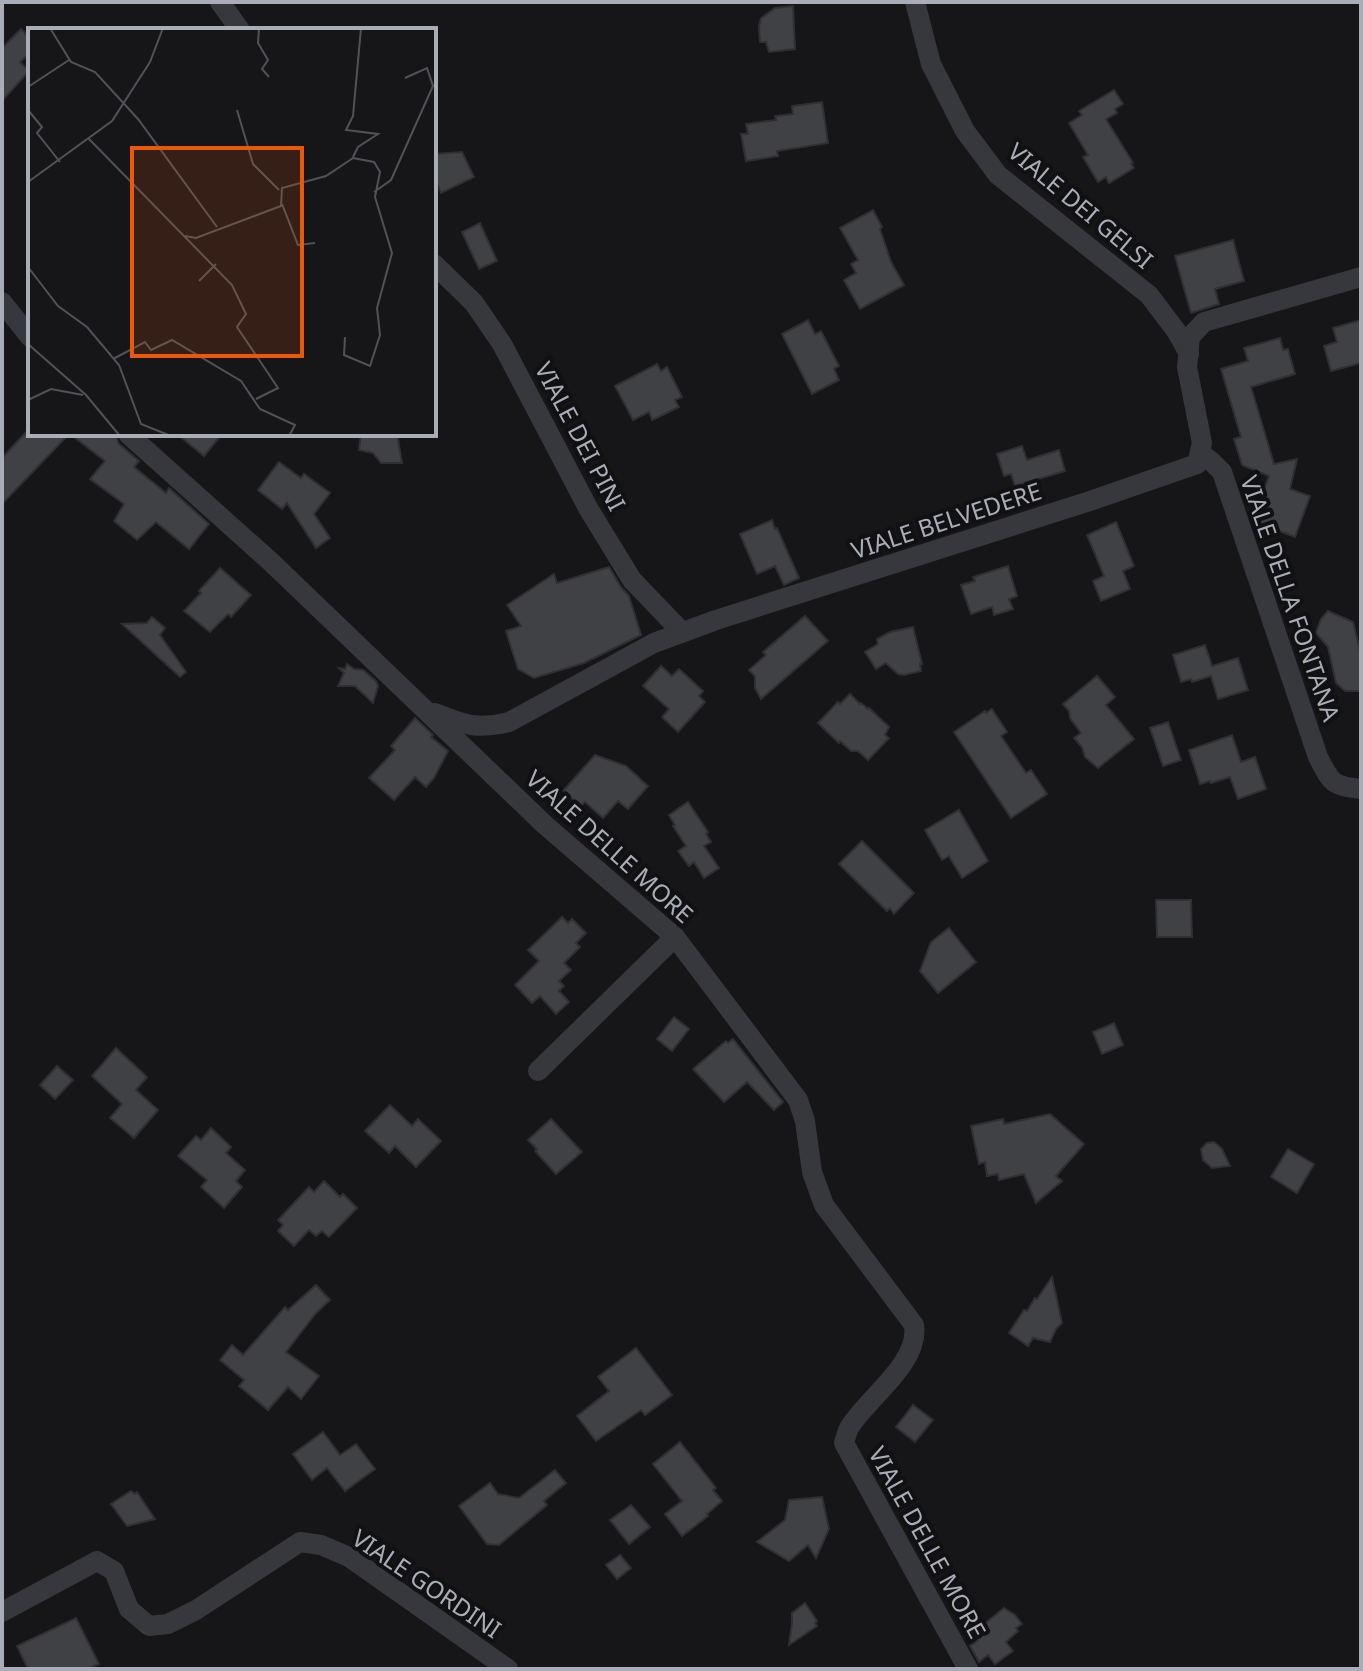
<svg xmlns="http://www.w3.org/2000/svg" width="1363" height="1671" viewBox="0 0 1363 1671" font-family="'Noto Sans',sans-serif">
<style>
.building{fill:#404145;stroke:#303034;stroke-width:2}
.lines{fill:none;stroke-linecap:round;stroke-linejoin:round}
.minor{stroke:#37383d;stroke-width:20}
.labels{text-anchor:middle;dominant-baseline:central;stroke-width:8;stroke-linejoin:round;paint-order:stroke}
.street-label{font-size:24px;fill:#a8adb8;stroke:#111113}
.inset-road{fill:none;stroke:#505258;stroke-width:2}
.view{fill:#e8590c;fill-opacity:0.15;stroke:#e8590c;stroke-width:4}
.inset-edge{fill:none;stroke:#a8adb8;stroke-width:4}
</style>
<rect width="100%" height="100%" fill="#161618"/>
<g class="building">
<polygon points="793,6 795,49 769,52 766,42 760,42 759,26 761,18 775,8"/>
<polygon points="21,29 30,38 30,53 20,62 29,71 2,101 2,45 3,47"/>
<polygon points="1114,90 1123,104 1115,109 1117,113 1106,119 1133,163 1131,164 1134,168 1109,183 1106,177 1098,182 1083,157 1088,155 1069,123 1082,115 1079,111"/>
<polygon points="822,102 828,143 777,151 778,156 746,161 741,134 748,134 746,124 776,120 775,116 793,114 792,106"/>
<polygon points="462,152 474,177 441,193 434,177 434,154"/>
<polygon points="873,210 882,227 880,229 891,262 904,285 860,309 844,280 856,273 851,264 858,260 840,228"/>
<polygon points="480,223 497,261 479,269 462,232"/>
<polygon points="1233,240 1244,281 1215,289 1219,304 1191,313 1175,256"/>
<polygon points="808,320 815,334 821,331 839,366 834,369 839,380 812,394 782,334"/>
<polygon points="1361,320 1361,363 1331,371 1324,346 1337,342 1333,328"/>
<polygon points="1280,338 1283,350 1288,349 1295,374 1251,387 1274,464 1297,459 1290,489 1310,496 1295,537 1277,530 1271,537 1264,538 1257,535 1249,511 1256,510 1269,476 1242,465 1234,439 1241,437 1221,369 1248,361 1244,348"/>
<polygon points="657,364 661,371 667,367 682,397 675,400 679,407 652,420 649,412 633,420 615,386"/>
<polygon points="29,429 30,434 69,434 2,504 2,458"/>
<polygon points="70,434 115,434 119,444 139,461 134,467 166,493 169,488 209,524 189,549 156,522 137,540 114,521 124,504 90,479 105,461"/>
<polygon points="177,434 222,434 204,456"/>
<polygon points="361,434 397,434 402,463 381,463 373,453 359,450"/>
<polygon points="1022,446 1027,460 1059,450 1065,471 1015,486 1011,474 1004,476 997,454"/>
<polygon points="279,462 301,478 304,474 330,493 314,514 330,538 316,548 287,503 282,509 258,490"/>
<polygon points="772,520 775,529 777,528 799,578 784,585 775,566 757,574 740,534"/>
<polygon points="1116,522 1134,566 1123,571 1130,589 1101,601 1093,581 1104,576 1087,535"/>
<polygon points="1008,566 1017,596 1009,599 1013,609 994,615 992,607 971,614 961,585 975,581 973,577"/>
<polygon points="609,567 621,587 629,596 641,635 584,663 534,678 518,669 506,631 521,626 507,605 554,574 557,583"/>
<polygon points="220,568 251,595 231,617 228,614 210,632 184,611 201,593 199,591"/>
<polygon points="1328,611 1353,622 1361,655 1361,691 1345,691 1336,683 1328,647 1316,633 1321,619"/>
<polygon points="805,616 828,641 761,699 755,688 755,676 749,670 766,655 763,652"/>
<polygon points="152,617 165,628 160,635 186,672 180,677 122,624 147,623"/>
<polygon points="913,627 922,664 920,664 921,671 904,675 898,674 886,663 876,669 865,652 878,644 877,639 890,632"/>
<polygon points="1205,645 1212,666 1238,658 1248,690 1218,699 1211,676 1192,682 1191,679 1181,682 1173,655"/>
<polygon points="347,664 354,669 363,670 376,681 378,686 373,703 355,686 338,686 344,673 339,668 345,669"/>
<polygon points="661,666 672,676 679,669 703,691 699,696 705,702 678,732 662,717 669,709 643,686"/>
<polygon points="1097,676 1115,697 1106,705 1134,739 1098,768 1085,757 1082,747 1074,738 1081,733 1070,718 1069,711 1063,704"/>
<polygon points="850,694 860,704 861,703 868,709 869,708 889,727 885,735 889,738 868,760 858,751 851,751 840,741 839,743 818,723 838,702 840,704"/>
<polygon points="992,709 1007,732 1001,736 1026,773 1031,770 1047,794 1011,818 954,732 985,711 986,713"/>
<polygon points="415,718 433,735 431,737 448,751 434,778 426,787 415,777 394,800 369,778 395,750 391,746"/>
<polygon points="1168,722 1181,760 1163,766 1150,728"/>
<polygon points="1232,735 1241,762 1255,757 1266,789 1238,799 1230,777 1211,783 1210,781 1200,784 1189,750"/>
<polygon points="595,755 626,766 648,786 628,809 618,801 603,818 585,802 581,806 563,791"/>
<polygon points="688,802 708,832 706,834 711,842 704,846 719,868 704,878 694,862 689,866 678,851 686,846 673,826 675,825 669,815"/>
<polygon points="959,810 988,861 962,878 949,856 942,860 925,830"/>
<polygon points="862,841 914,893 894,914 890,908 887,911 839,864"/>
<polygon points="1156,900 1191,900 1192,937 1157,937"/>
<polygon points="562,917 568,923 572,919 586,933 576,943 580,947 564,963 571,970 559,981 564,986 559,991 569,1002 556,1014 540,996 532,1003 515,985 539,961 528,950"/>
<polygon points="949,928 976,962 938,993 920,971 931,942"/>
<polygon points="674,1017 689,1029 672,1051 657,1039"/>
<polygon points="1114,1023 1123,1045 1102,1054 1093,1032"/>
<polygon points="733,1039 783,1102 774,1110 747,1082 724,1102 693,1069 726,1041 728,1043"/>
<polygon points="116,1048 147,1077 136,1090 158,1110 134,1138 110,1118 122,1104 92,1076"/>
<polygon points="57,1066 73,1080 55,1099 40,1085"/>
<polygon points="390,1105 412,1126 418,1119 441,1141 416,1167 395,1146 389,1153 365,1131"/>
<polygon points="1050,1114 1084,1144 1056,1176 1062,1181 1036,1203 1024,1174 999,1180 998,1174 987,1176 985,1162 979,1164 971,1126 1003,1119 1004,1124"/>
<polygon points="551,1119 582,1152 556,1174 535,1151 537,1149 528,1140"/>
<polygon points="211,1128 231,1147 226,1153 245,1170 236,1181 242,1187 224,1208 201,1187 207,1180 178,1156 196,1136 201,1140"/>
<polygon points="1214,1142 1222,1149 1230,1166 1212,1168 1203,1160 1201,1149 1207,1143"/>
<polygon points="1288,1149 1314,1164 1297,1193 1271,1177"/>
<polygon points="324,1181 340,1197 343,1194 357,1208 329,1237 322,1231 316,1236 309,1230 294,1246 278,1231 283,1225 278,1220 309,1187 314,1192"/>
<polygon points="1052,1277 1062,1323 1056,1329 1050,1342 1033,1338 1028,1346 1009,1333 1024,1310 1027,1311 1035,1298 1037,1299"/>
<polygon points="316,1285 330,1300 316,1313 286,1352 319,1376 301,1399 288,1387 268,1410 239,1386 244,1380 220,1360 232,1345 243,1355 285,1307 288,1310"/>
<polygon points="636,1348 672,1395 645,1415 641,1410 596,1441 577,1416 609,1391 598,1377"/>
<polygon points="913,1405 933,1420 915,1442 896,1427"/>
<polygon points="323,1432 340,1455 356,1444 375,1469 345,1491 327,1468 312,1480 293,1454"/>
<polygon points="680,1442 716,1488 713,1490 722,1501 707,1514 708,1516 682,1536 665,1514 682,1501 653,1464"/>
<polygon points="555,1470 566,1483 544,1501 547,1505 499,1545 487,1544 459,1506 490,1483 498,1494 519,1498"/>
<polygon points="131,1491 135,1494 137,1492 155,1519 127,1526 111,1504"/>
<polygon points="822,1497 829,1529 816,1558 808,1545 789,1561 757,1542 785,1520 789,1500"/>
<polygon points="631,1505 650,1527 629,1544 610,1520"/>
<polygon points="620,1555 631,1568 617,1579 606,1565"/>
<polygon points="805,1603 817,1621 815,1623 817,1626 789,1645 792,1623 792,1613"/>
<polygon points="1004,1608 1015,1615 1022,1624 1016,1628 1018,1631 1006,1642 1013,1651 995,1664 988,1655 979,1662 970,1646 978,1640 973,1633"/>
<polygon points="76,1618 99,1664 87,1669 28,1669 17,1646"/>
</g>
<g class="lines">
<g class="minor">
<polyline points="220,2 240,30"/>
<polyline points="915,2 931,64 965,131 998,175 1149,295 1177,332 1189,354"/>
<polyline points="434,264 474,303 502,344 588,508 632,580 682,632"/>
<polyline points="2,302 30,337"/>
<path d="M128,434l143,128 274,263 130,112 123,163 7,21 7,51 12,33 90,120c6,37 -44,71 -63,100 -4,5 -5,12 -7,18l124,226"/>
<path d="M1200,453l11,8 11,11 96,285c13,25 13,29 43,32"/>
<path d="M435,713c31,12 41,17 74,9l145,-79 62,-23 374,-119 107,-37 5,-21 -15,-76 3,-30 14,-15 157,-45"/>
<polyline points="538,1071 675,937"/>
<polyline points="2,1612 97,1561 114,1571 129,1609 149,1626 168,1624 196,1610 300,1542 321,1545 349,1557 508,1669"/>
</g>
</g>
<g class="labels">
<g class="street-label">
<text transform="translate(1081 205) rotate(40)">VIALE DEI GELSI</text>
<text transform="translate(581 436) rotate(62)">VIALE DEI PINI</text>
<text transform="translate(946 520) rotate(-18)">VIALE BELVEDERE</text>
<text transform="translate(1291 598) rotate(71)">VIALE DELLA FONTANA</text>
<text transform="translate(610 846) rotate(42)">VIALE DELLE MORE</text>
<text transform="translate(928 1542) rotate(61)">VIALE DELLE MORE</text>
<text transform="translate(427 1583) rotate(34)">VIALE GORDINI</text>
</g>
</g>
<g transform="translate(28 28)">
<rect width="408" height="408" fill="#161618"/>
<path class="inset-road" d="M22,0l21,34 24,10 43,47 79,108M231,0l-1,15 10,17 -6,9 7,8M0,59l41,-27M0,82l14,17 -5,6 23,29M209,82l16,54 26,26M60,110l144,147 14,29 -9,13 41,61 -22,11M325,129l5,-10 20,-13 -32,-4 7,-14 8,-88M0,154l84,-61 38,-59 13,-34M346,164l17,-12 42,-94 -6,-18 -22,10M254,176l16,41 17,-2M157,208l11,2 85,-32 1,-18 44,-12 27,-18 21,4 6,10 -5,25 17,56 -15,55 3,27 -10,31 -26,-11 1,-18M0,239l30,39 29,21 32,38 22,59 30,12M171,253l17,-17M0,316l58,51 34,41M85,331l32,-17 6,8 21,-10 69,41 19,28 35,16 -6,11M0,372l23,-11 32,6"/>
<path class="view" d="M104,120h170v208h-170z"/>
<rect width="408" height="408" class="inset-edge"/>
</g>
<rect width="1363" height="1671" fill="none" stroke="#a8adb8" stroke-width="8"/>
</svg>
